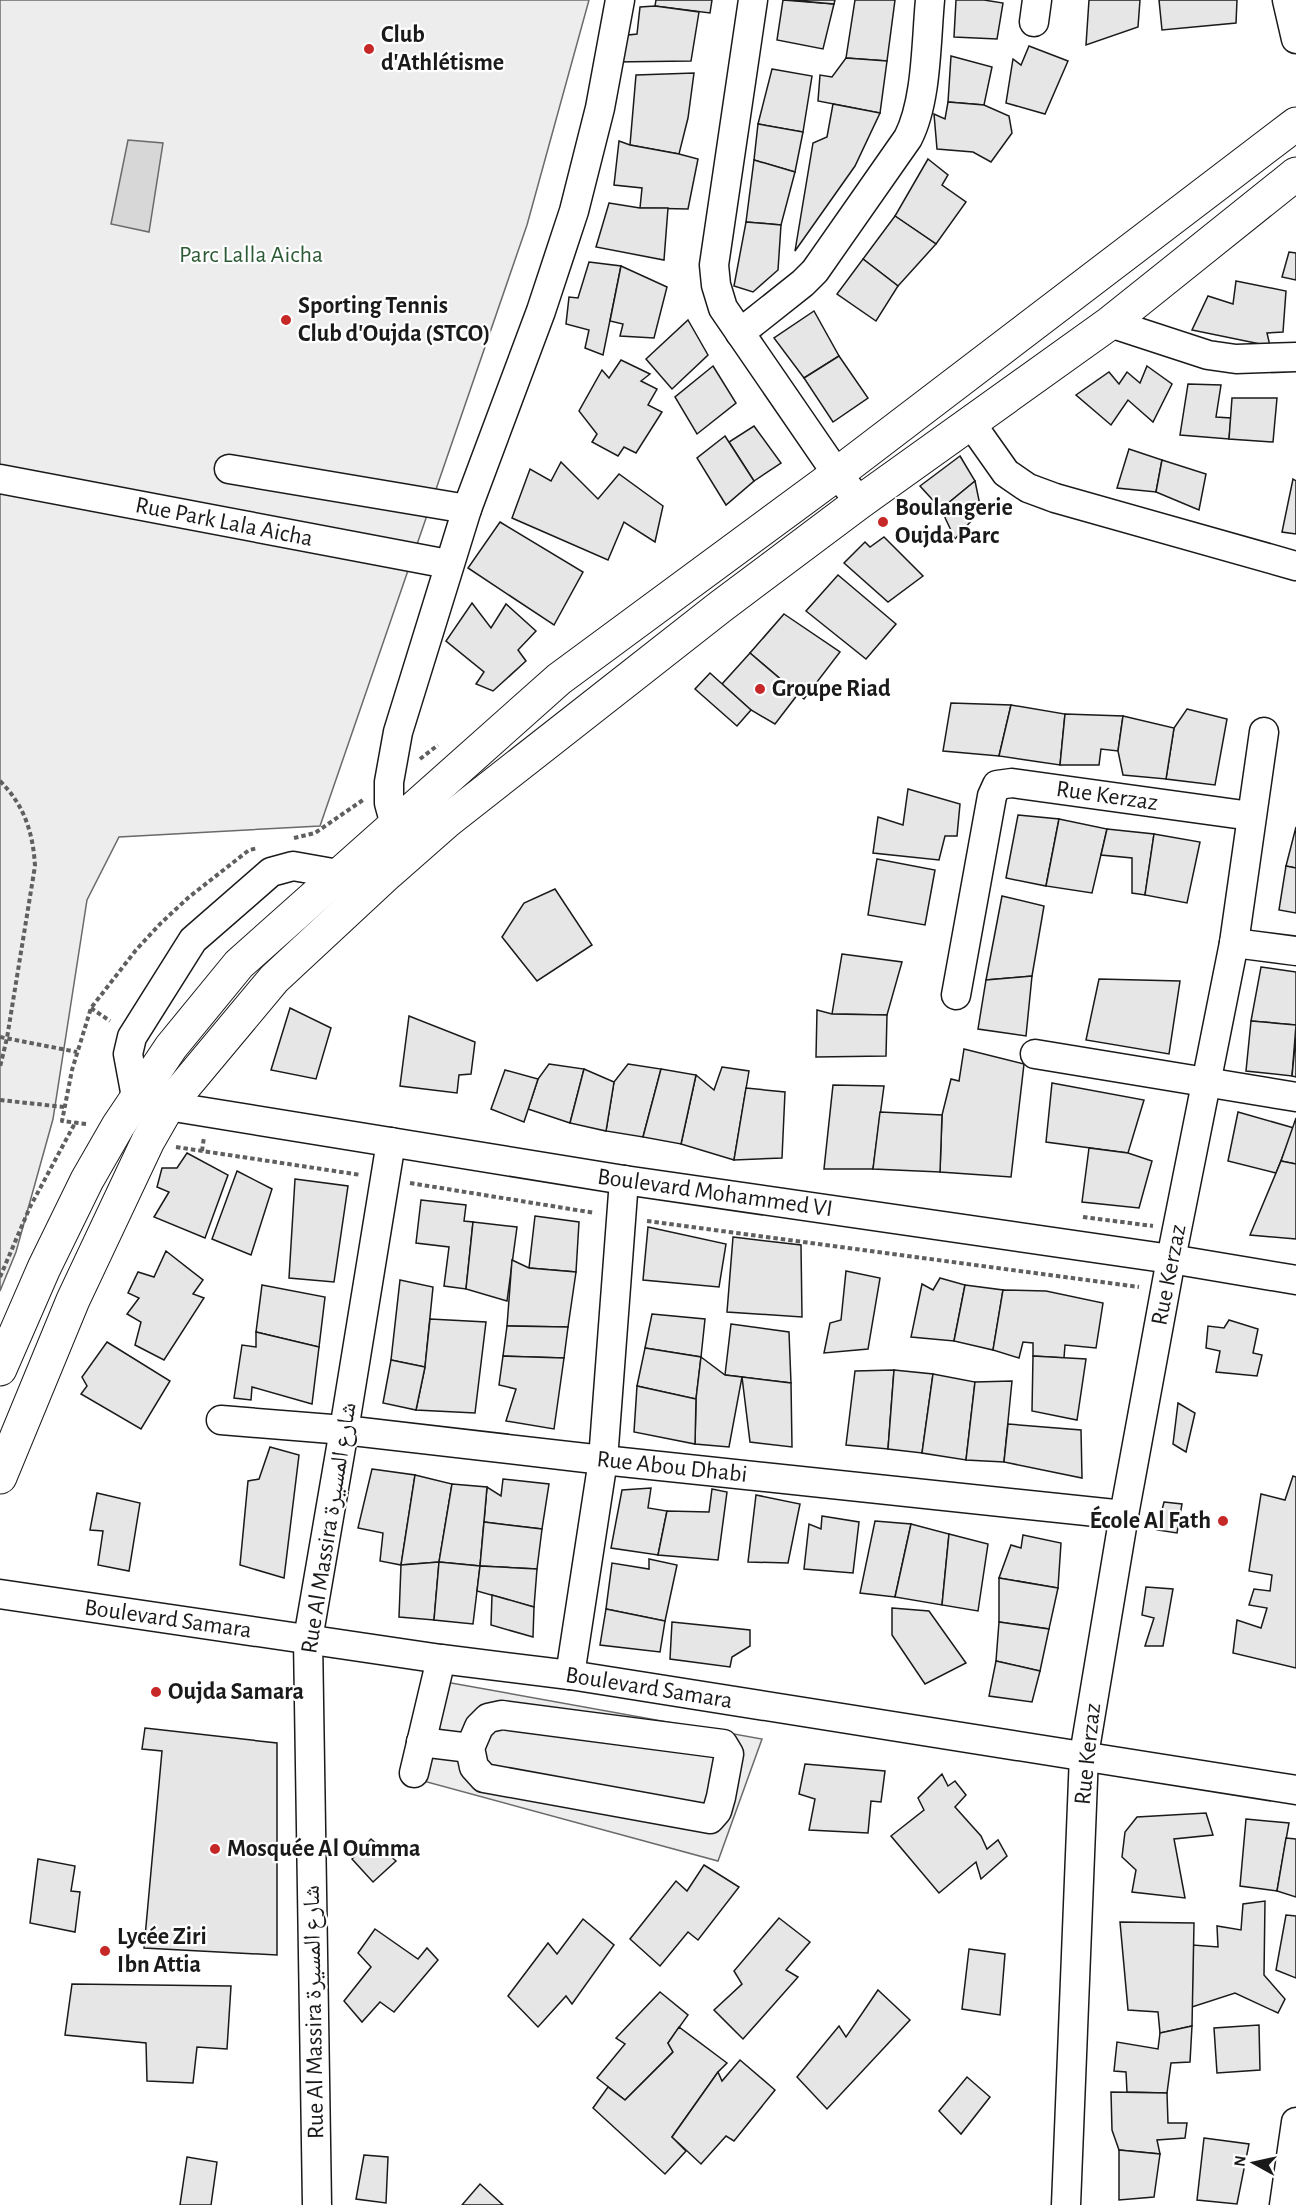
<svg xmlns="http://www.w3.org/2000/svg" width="1296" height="2205" viewBox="0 0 1296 2205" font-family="'Alegreya Sans','Noto Naskh Arabic',sans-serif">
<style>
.built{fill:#ededed;stroke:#6a6a6a;stroke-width:1.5}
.water{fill:#d7d7d7;stroke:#6a6a6a;stroke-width:1.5}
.building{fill:#e6e6e6;stroke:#1a1a1a;stroke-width:1.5}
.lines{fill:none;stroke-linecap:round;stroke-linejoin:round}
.minor-casing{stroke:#1a1a1a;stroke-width:31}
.major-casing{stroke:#1a1a1a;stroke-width:35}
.path{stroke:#5f5f5f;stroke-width:4;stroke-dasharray:4.5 3;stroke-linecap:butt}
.minor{stroke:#fff;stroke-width:28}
.major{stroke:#fff;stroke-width:33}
.poi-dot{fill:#c62828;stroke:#fff;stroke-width:2}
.labels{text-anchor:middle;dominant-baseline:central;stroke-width:4.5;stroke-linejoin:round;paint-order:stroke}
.poi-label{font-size:24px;font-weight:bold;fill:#1a1a1a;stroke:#fff;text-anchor:start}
.park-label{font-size:24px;fill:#2b5a34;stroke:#fff}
.street-label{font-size:24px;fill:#1a1a1a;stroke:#fff}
</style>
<rect width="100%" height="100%" fill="#fff"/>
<g class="built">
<polygon points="0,0 589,0 527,225 320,826 119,837 87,900 53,1119 16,1252 0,1291"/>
<polygon points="440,1681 762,1739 718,1861 416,1779"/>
</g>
<polygon class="water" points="128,140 163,143 149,232 111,224"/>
<g class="building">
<polygon points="656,0 712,0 710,13 655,6"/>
<polygon points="783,0 834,4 823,49 777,40"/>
<polygon points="790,0 835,0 834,4"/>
<polygon points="855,0 895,0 887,61 846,58"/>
<polygon points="956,0 984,0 1003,3 997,39 954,37"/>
<polygon points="1089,0 1140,0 1138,27 1086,45"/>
<polygon points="1159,0 1237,0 1236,23 1162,30"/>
<polygon points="655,6 699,12 691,61 613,62 619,36 637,34 640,7"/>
<polygon points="1029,46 1068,61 1045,114 1006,103 1013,59 1021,65"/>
<polygon points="951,56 992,67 984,105 948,102"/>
<polygon points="846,58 887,61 880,113 818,101 820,75 832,77"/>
<polygon points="772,69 812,76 803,132 758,124"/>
<polygon points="694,73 688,118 679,154 630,145 636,75"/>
<polygon points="948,102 984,105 1009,116 1012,133 991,162 973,152 937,149 934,114 945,119"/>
<polygon points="833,104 880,113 855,166 795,251 813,143 827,137"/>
<polygon points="758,124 803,132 795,172 754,160"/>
<polygon points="619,141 630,145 679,154 698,159 688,209 640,208 642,188 614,185"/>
<polygon points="928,159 948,175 942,185 966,202 936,244 895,216"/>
<polygon points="754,160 795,172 781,225 746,222"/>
<polygon points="609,203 640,208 668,208 664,260 596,247"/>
<polygon points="895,216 936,244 898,286 863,259"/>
<polygon points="746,222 781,225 778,270 753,292 734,286"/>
<polygon points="1289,252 1296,253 1296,280 1282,277"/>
<polygon points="863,259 898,286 876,321 837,294"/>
<polygon points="589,262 621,266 603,355 585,348 589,330 566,324 569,297 578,298"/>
<polygon points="621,266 667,287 654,338 620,336 623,324 610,321"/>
<polygon points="1236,281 1286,291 1283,332 1267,333 1270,346 1192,330 1208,296 1233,304"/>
<polygon points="814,311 839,356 804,378 774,338"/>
<polygon points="688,320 708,355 672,389 646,359"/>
<polygon points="839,356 868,398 833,422 804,378"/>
<polygon points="621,360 650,374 641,381 657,389 648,405 662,412 636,453 624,447 618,456 592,442 597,434 579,411 602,370 609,378"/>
<polygon points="713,366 736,403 697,434 675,397"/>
<polygon points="1147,366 1172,384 1153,422 1128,400 1111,425 1076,395 1109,372 1119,384 1127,372 1140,383"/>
<polygon points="1188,384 1221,385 1216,417 1231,418 1229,439 1180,435"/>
<polygon points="1232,398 1277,398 1273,442 1229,439"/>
<polygon points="754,426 781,463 754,481 729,442"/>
<polygon points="725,436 754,481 726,505 697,458"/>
<polygon points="1129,449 1162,460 1156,492 1117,488"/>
<polygon points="960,456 975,481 941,509 920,486"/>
<polygon points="1162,460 1206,474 1199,510 1156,492"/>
<polygon points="561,462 598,499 619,474 663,506 655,542 624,522 608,560 512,518 530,469 551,481"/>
<polygon points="1293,479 1296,481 1296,534 1282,532"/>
<polygon points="975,481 981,510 955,539 941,509"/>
<polygon points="500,522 583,572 554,625 468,568"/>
<polygon points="884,537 923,576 888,602 844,563 865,542 870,547"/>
<polygon points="838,575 896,624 866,659 806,611"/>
<polygon points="472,603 491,628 506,604 536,631 518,650 526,661 493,691 476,684 484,672 446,641"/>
<polygon points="784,614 840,652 804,699 750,653"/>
<polygon points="750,653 798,694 775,724 751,710 722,684"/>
<polygon points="710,673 751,710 737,726 695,689"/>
<polygon points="951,703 1011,705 999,756 943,751"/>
<polygon points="1011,705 1065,714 1060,765 999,756"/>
<polygon points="1187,709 1227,719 1215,785 1166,779 1174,728"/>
<polygon points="1065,714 1123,716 1118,751 1101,749 1099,765 1060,765"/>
<polygon points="1123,716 1174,728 1166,779 1123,775 1118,751"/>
<polygon points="908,789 960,804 957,836 945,836 939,860 873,853 878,817 903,825"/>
<polygon points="1018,815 1059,819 1046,886 1006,878"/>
<polygon points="1059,819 1107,829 1092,893 1046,886"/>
<polygon points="1296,827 1296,868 1286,866"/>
<polygon points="1107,829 1154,834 1145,895 1132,893 1132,858 1101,855"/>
<polygon points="1154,834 1200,842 1187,903 1145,895"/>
<polygon points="877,859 935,870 925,925 868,915"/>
<polygon points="1286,866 1296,868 1296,913 1279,910"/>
<polygon points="555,889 592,945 537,981 502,937 524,903"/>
<polygon points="1002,896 1044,906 1032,976 986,980"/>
<polygon points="842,954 902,962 887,1015 832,1014"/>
<polygon points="1261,967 1296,972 1296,1025 1251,1021"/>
<polygon points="1032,976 1026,1036 978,1029 986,980"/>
<polygon points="1099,979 1180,981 1169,1054 1086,1040"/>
<polygon points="290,1008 331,1028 316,1079 271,1070"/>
<polygon points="817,1010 832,1014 887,1015 886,1056 816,1057"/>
<polygon points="409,1016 475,1042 471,1074 459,1075 457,1093 400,1086"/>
<polygon points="1251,1021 1296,1025 1292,1076 1246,1071"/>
<polygon points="1296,1036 1296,1077 1292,1076"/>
<polygon points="964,1049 1024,1064 1011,1177 940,1172 942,1115 951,1079 959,1081"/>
<polygon points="549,1064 584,1069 570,1123 528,1109 538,1079"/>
<polygon points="628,1064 661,1069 643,1137 606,1131 614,1082"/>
<polygon points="722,1067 749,1071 734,1160 681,1144 696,1075 714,1090"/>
<polygon points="584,1069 614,1082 606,1131 570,1123"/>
<polygon points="661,1069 696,1075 681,1144 643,1137"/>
<polygon points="505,1070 538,1079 524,1122 491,1109"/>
<polygon points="1052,1083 1144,1100 1128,1153 1046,1142"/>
<polygon points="833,1085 884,1086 873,1169 824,1169"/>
<polygon points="746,1088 785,1092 782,1158 734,1160"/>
<polygon points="880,1112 942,1115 940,1172 873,1169"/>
<polygon points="1238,1112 1294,1128 1276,1173 1228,1161"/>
<polygon points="1296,1118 1296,1164 1281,1161"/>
<polygon points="1089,1148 1128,1153 1152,1161 1139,1208 1082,1202"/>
<polygon points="187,1153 228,1175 205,1238 154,1217 169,1192 157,1187 162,1168 177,1168"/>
<polygon points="1281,1161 1296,1164 1296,1239 1250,1235"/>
<polygon points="237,1171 272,1189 251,1255 212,1239"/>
<polygon points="295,1179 348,1186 334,1282 289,1278"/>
<polygon points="421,1200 466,1205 464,1221 473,1222 466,1289 444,1286 449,1247 416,1243"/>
<polygon points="535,1216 579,1222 576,1272 529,1268"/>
<polygon points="473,1222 517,1227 507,1301 466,1289"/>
<polygon points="648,1227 726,1244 719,1287 643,1280"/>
<polygon points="733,1237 801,1245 802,1317 727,1312"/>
<polygon points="166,1251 203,1280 193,1294 204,1298 164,1360 135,1345 141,1322 127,1314 139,1298 128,1293 138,1272 154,1277"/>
<polygon points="512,1260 529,1268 576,1272 568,1327 507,1326"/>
<polygon points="846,1271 880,1278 868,1349 824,1353 830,1323 841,1320"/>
<polygon points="940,1278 965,1285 954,1341 911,1337 922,1284 933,1290"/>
<polygon points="400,1280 433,1287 425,1367 391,1360"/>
<polygon points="262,1285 325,1297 319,1347 256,1332"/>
<polygon points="965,1285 1003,1290 993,1350 954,1341"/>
<polygon points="1003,1290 1046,1291 1103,1303 1096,1348 1065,1345 1064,1358 1033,1356 1033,1343 1023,1342 1019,1358 993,1350"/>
<polygon points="652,1314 705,1319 701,1357 645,1348"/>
<polygon points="430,1319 486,1322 475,1413 416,1410 425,1367"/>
<polygon points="1229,1320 1258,1329 1253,1353 1262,1355 1257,1376 1216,1372 1220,1351 1206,1348 1208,1326 1224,1328"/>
<polygon points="731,1324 789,1332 791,1383 725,1375"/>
<polygon points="507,1326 568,1327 564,1358 503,1356"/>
<polygon points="256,1332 319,1347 312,1404 252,1387 251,1400 234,1398 242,1345 256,1347"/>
<polygon points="107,1342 170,1381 141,1429 81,1394 87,1386 82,1377"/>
<polygon points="645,1348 701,1357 696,1399 637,1386"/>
<polygon points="503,1356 564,1358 554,1429 506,1421 516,1389 499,1385"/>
<polygon points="1033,1356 1086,1359 1077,1420 1032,1411"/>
<polygon points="701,1357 725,1375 742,1377 729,1447 695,1444 696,1399"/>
<polygon points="391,1360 425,1367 416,1410 383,1403"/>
<polygon points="894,1370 888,1449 846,1445 855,1371"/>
<polygon points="894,1370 933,1374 922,1453 888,1449"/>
<polygon points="933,1374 975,1382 966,1460 922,1453"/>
<polygon points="742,1377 791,1383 792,1447 750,1442"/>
<polygon points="1012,1381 1004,1462 966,1460 975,1382"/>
<polygon points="637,1386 696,1399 695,1444 634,1432"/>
<polygon points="1178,1403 1195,1413 1186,1452 1173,1444"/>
<polygon points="1008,1424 1081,1430 1082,1478 1004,1462"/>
<polygon points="270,1447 299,1455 284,1578 240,1565 248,1481 259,1479"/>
<polygon points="372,1469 415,1475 401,1565 380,1561 383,1533 358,1528"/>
<polygon points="415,1475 452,1484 439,1562 401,1565"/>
<polygon points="1293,1476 1296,1477 1296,1668 1233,1653 1237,1620 1261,1628 1267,1608 1249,1605 1254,1589 1270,1591 1272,1575 1249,1571 1261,1494 1285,1500"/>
<polygon points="503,1479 549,1484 542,1529 484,1522 487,1487 501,1496"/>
<polygon points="452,1484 487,1487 480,1566 439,1562"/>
<polygon points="651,1488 648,1508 667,1511 658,1555 611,1548 622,1490"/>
<polygon points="712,1489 727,1492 718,1560 658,1555 667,1511 709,1512"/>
<polygon points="97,1493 140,1503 129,1571 98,1565 103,1531 90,1530"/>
<polygon points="756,1495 800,1504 788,1563 748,1562"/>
<polygon points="1164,1502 1182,1504 1177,1533 1157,1530"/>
<polygon points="822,1516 859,1522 853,1573 804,1569 809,1524 821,1529"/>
<polygon points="875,1521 911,1524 895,1597 860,1593"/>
<polygon points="484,1522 542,1529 537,1569 480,1566"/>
<polygon points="911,1524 949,1534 942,1605 895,1597"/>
<polygon points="949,1534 988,1544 978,1611 942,1605"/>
<polygon points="1023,1535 1061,1543 1058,1588 999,1578 1011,1545 1021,1548"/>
<polygon points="649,1559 677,1565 665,1621 606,1609 612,1563 649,1569"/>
<polygon points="439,1562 434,1620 399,1617 401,1565"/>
<polygon points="439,1562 480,1566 473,1624 434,1620"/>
<polygon points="480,1566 537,1569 534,1607 477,1591"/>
<polygon points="999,1578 1058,1588 1049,1629 999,1622"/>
<polygon points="1146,1587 1173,1589 1163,1646 1145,1646 1154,1618 1142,1615"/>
<polygon points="492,1595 534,1607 533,1637 491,1625"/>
<polygon points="892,1608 929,1611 966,1663 925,1684 892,1635"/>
<polygon points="606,1609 665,1621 660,1652 600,1645"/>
<polygon points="672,1622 750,1630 750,1646 732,1657 730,1667 670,1659"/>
<polygon points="999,1622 1049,1629 1040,1671 996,1661"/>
<polygon points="996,1661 1040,1671 1032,1702 989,1696"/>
<polygon points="145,1728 277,1743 277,1955 144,1948 162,1751 142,1749"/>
<polygon points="805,1764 885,1771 881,1802 871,1801 868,1833 809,1830 815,1799 799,1794"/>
<polygon points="942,1774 948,1786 955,1781 966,1795 955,1807 981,1836 987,1849 998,1840 1007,1856 981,1879 976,1862 939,1893 891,1836 924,1810 918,1798"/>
<polygon points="1206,1813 1213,1835 1174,1839 1185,1898 1132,1892 1136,1870 1122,1857 1125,1832 1137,1817"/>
<polygon points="1246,1819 1289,1823 1277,1891 1240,1886"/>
<polygon points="1286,1838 1296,1839 1296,1897 1277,1891"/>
<polygon points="371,1839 396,1861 373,1882 352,1859"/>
<polygon points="38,1859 75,1866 71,1891 80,1892 75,1932 30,1923"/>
<polygon points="704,1865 739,1887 698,1940 688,1932 660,1966 630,1939 676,1881 687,1891"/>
<polygon points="1265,1901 1264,1975 1285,1999 1278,2013 1235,1993 1192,2007 1193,1945 1218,1947 1217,1926 1241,1930 1243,1904"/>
<polygon points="1286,1915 1296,1916 1296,1978 1276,1970"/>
<polygon points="779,1918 810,1942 786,1970 798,1977 743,2039 714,2010 742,1984 734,1971"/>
<polygon points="583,1919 614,1945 572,2004 566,1996 538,2027 508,1996 548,1943 557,1954"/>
<polygon points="1120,1922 1194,1923 1192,2026 1160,2033 1158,2012 1128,2010"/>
<polygon points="375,1929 418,1959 427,1948 438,1960 394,2012 380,2002 362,2022 344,2001 371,1967 358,1953"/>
<polygon points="969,1949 1005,1954 1000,2015 962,2009"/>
<polygon points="72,1984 231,1986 227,2049 197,2047 193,2083 147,2081 146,2043 65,2035"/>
<polygon points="878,1990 910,2020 827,2109 797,2077 839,2026 846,2037"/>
<polygon points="660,1992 688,2015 668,2043 673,2052 625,2100 597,2078 625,2044 616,2038"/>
<polygon points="1259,2025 1260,2070 1217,2073 1214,2028"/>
<polygon points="1192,2026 1190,2062 1171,2063 1167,2093 1127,2092 1126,2072 1114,2071 1117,2042 1158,2049 1160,2033"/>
<polygon points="679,2027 727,2063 718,2072 672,2137 686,2151 665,2174 593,2108 608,2087 625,2100 673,2052 668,2043"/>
<polygon points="740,2060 775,2090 734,2141 726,2136 701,2164 672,2137 718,2072 722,2081"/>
<polygon points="967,2077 990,2097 961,2134 939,2111"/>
<polygon points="1111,2092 1167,2093 1168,2123 1187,2123 1185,2138 1157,2140 1160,2154 1119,2150 1112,2130"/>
<polygon points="1204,2138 1249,2144 1237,2204 1197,2200"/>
<polygon points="1119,2150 1160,2154 1154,2197 1119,2200"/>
<polygon points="364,2155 388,2157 386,2203 356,2199"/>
<polygon points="187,2157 217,2162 211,2205 180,2205"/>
<polygon points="480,2184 503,2205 462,2205"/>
</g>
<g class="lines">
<defs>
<g id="minor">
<polyline points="753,0 714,265 716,285 723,308 837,474 860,502"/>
<polyline points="1287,0 1296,39"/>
<polyline points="1034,22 1037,0"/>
<polyline points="1110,323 1208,355 1236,359 1296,357"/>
<path d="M740,333l63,-50 12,-12 93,-133c19,-37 18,-96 22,-138"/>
<polyline points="970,422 1006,473 1028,488 1055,498 1296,566"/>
<polyline points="229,469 467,509"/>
<polyline points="0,479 448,564"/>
<polyline points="395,825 389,803 389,782 398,732 467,509 541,311 574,211 600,108 620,0"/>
<polyline points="338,874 293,866 271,872 193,940 132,1037 128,1054 136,1097 168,1106 624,1180 1171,1259 1296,1280"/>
<polyline points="1234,943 1296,951"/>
<polyline points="956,995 992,796 997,785 1012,783 1251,816"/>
<polyline points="1035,1054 1296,1097"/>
<polyline points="221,1420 344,1430 603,1460 1124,1515"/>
<polyline points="0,1594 441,1659 570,1675 1296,1790"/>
<polyline points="570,1675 603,1460 624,1180"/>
<polygon points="502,1715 723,1744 729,1754 721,1797 717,1811 710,1819 484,1778 474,1767 470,1748 479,1727 488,1718"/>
<polyline points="421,1742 470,1748"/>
<polyline points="414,1773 441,1659"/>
<polyline points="317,2205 308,1639 344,1430 391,1142"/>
<polyline points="1066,2205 1084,1755 1124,1515 1171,1259 1234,943 1264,732"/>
<polyline points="1284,2205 1296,2122"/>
</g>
<g id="major">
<polyline points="0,1369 44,1268 87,1180 118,1126 171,1047 239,964 559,679 837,474 1296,124"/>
<polyline points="0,1477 73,1300 148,1141 168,1106 274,979 388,873 446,822 720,607 860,502 1110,323 1296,174"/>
</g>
</defs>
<use href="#minor" class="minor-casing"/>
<use href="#major" class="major-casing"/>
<g class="path">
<polyline points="420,759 438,745"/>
<path d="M0,781c24,24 33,51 35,85l-28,172 -7,29"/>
<polyline points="294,838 315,833 363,800"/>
<polyline points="91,1008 110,1021"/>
<polyline points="0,1037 77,1052"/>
<polyline points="0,1100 64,1107"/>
<polyline points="86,1124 62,1121 72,1070 91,1008 136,950 161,923 189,897 249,850 258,848"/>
<polyline points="176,1147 361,1175"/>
<polyline points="202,1151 204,1137"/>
<polyline points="410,1183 595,1213"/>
<polyline points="1083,1217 1153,1226"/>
<polyline points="647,1221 1139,1287"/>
<polyline points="0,1277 30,1207 75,1123"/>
</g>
<use href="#minor" class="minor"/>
<use href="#major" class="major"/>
</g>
<g class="poi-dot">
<circle cx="369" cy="49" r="6"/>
<circle cx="286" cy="320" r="6"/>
<circle cx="883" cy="522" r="6"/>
<circle cx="760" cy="689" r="6"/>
<circle cx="1223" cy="1521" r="6"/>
<circle cx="156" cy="1692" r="6"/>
<circle cx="215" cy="1849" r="6"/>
<circle cx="105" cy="1951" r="6"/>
</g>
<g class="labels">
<g class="poi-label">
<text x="381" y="35">Club<tspan x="381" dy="28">d'Athlétisme</tspan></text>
<text x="298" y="306">Sporting Tennis<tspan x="298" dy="28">Club d'Oujda (STCO)</tspan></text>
<text x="895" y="508">Boulangerie<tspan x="895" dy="28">Oujda Parc</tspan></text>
<text x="772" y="689">Groupe Riad</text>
<text x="1211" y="1521" text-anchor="end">École Al Fath</text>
<text x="168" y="1692">Oujda Samara</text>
<text x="227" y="1849">Mosquée Al Oumma</text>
<text x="117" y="1937">Lycée Ziri<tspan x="117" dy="28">Ibn Attia</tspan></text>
</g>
<g class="park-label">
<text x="251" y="255">Parc Lalla Aicha</text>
</g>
<g class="street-label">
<text transform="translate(224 522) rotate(11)">Rue Park Lala Aicha</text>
<text transform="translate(1107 796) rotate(8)">Rue Kerzaz</text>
<text transform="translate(715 1193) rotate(8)">Boulevard Mohammed VI</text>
<text transform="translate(1169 1275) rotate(-79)">Rue Kerzaz</text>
<text transform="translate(672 1467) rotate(6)">Rue Abou Dhabi</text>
<text transform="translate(329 1528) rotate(-81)">Rue Al Massira شارع المسيرة</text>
<text transform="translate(168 1619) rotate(8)">Boulevard Samara</text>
<text transform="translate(649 1688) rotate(9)">Boulevard Samara</text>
<text transform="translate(1088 1754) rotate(-84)">Rue Kerzaz</text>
<text transform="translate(314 2012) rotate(-91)">Rue Al Massira شارع المسيرة</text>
</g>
</g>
<g transform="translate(1254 2163) rotate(278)" stroke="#ffffff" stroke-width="4.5" paint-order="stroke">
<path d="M0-4.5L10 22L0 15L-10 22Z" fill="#1a1a1a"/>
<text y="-9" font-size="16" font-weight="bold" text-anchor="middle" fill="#1a1a1a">N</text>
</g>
</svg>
